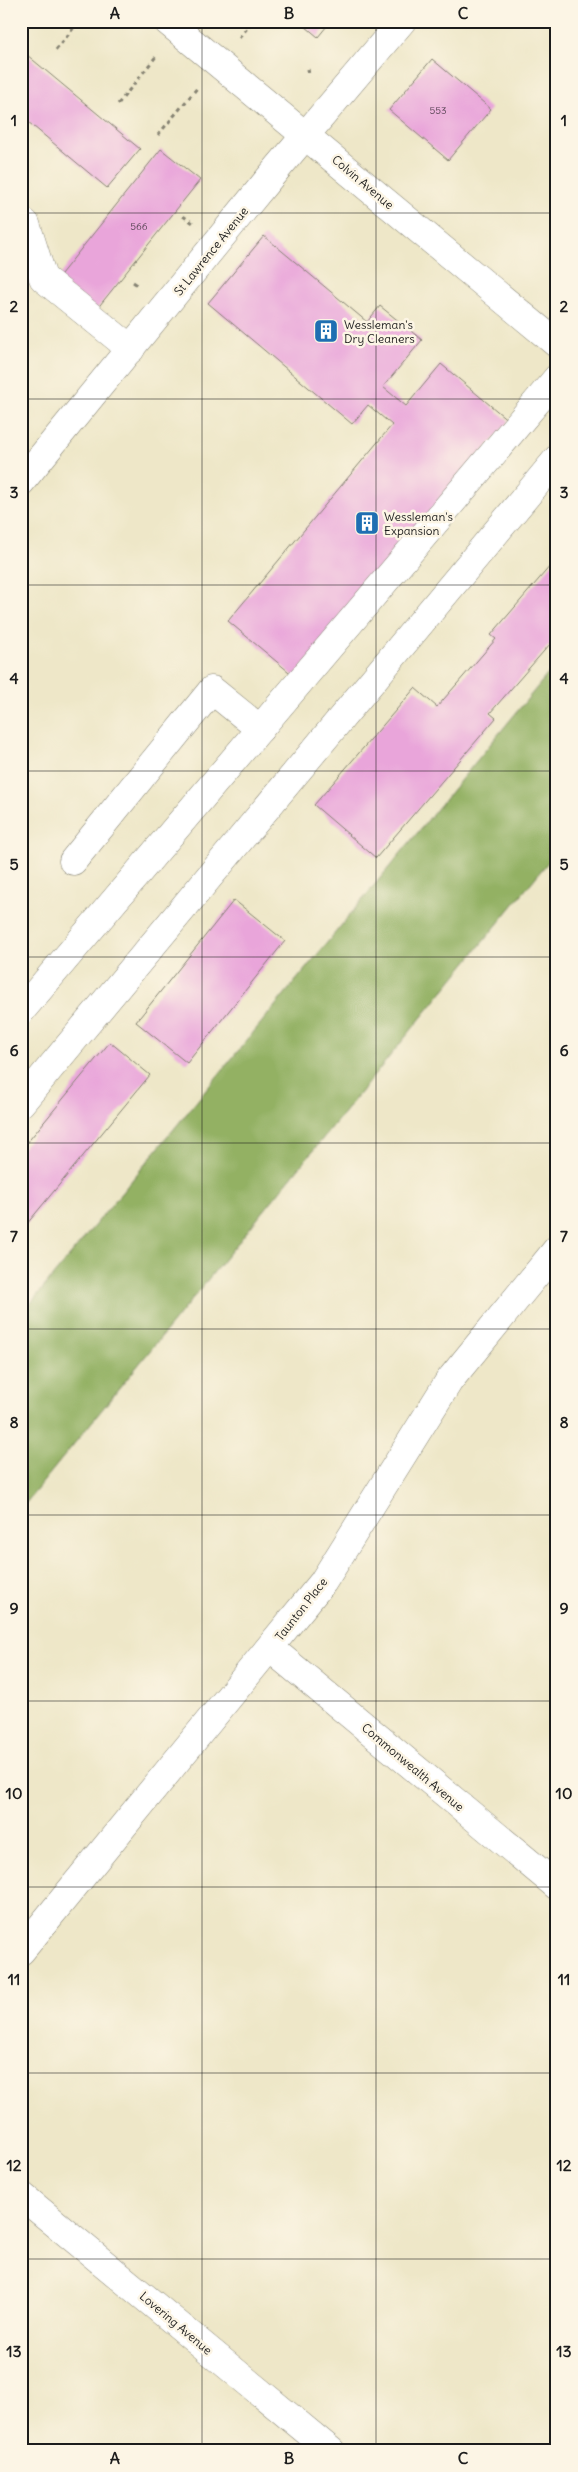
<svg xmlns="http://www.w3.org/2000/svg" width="578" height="2472" viewBox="0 0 578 2472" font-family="Delius,sans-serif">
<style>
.forest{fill:#93b164;stroke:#586640}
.building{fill:#e9a5da}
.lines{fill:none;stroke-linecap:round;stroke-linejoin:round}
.minor-casing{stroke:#858272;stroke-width:29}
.path{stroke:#858272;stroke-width:3;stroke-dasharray:4 4;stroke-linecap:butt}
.minor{stroke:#fff;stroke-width:28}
.grid{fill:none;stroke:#1c1c1c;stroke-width:1;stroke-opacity:0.55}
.labels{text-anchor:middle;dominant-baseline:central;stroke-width:5;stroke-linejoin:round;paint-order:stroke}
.number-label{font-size:10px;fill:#4f3e4c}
.street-label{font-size:12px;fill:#1c1c1c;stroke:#fcf5e5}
.poi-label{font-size:12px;fill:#1c1c1c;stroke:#fcf5e5;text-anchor:start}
.neatline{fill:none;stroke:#1c1c1c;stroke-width:2}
.grid-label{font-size:16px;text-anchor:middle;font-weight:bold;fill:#1c1c1c}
</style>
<rect width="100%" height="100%" fill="#fcf5e5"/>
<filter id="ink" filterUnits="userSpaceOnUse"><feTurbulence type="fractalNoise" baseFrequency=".02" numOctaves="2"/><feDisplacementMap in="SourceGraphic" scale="10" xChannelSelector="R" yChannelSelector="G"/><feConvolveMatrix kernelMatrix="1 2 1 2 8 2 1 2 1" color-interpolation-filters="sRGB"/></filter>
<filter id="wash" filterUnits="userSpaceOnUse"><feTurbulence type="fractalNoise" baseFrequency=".0096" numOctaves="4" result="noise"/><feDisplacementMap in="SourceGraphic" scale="20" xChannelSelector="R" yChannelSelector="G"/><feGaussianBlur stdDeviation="1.12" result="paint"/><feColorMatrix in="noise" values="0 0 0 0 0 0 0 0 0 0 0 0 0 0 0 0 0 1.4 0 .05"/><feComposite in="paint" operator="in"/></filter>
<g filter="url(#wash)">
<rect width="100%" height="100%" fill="#eee7c8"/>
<polygon class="forest" points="557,663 557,851 21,1509 21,1315"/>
<g id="blocks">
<g class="building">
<polygon points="299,21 331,21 318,37"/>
<polygon points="21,50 140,149 107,188 21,116"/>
<polygon points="432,59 491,109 448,160 389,110"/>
<polygon points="161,149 200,180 96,310 57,279"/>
<polygon points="264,236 367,322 380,306 422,340 383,387 406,406 441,364 509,421 295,677 228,621 392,425 368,405 352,424 208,303"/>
<polygon points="557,558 557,636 490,713 496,718 376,858 314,805 415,688 437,707 496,639 491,635"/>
<polygon points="234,900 285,941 187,1063 136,1022"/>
<polygon points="110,1042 150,1075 21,1231 21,1150"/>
</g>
</g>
</g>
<g filter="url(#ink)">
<use href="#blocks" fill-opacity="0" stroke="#858272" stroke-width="1"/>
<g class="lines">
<defs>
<g id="minor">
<polyline points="167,21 557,344"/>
<polyline points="21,220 26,224 43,278 131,349"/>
<polyline points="21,482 271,176 402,21"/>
<polyline points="73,861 212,690 260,729"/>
<polyline points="21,1011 557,378"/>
<polyline points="21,1103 557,459"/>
<polyline points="270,1648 557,1886"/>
<polyline points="21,1951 323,1582 449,1381 557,1249"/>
<polyline points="21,2195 331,2451"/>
</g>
</defs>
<use href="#minor" class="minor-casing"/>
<g class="path">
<polyline points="239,38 253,21"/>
<polyline points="56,50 79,21"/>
<polyline points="308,69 309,75"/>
<polyline points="118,104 158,54"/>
<polyline points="158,135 198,87"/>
<polyline points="183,216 193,223"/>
<polyline points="133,282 139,286"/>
</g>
<use href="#minor" class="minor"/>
</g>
</g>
<path class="grid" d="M202,21v2430M376,21v2430M21,213h536M21,399h536M21,585h536M21,771h536M21,957h536M21,1143h536M21,1329h536M21,1515h536M21,1701h536M21,1887h536M21,2073h536M21,2259h536"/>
<defs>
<symbol id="building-square" viewBox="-11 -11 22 22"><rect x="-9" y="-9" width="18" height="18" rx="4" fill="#1f6fb2" stroke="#fcf5e5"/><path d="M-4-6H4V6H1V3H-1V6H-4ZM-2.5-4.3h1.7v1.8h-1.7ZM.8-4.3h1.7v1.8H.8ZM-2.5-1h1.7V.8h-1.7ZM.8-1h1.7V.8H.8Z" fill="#fff"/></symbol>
</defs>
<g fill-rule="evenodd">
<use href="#building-square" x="312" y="317" width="28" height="28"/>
<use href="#building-square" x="353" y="509" width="28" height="28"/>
</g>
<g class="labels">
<g class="number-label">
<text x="438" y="110">553</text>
<text x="139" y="226">566</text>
</g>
<g class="street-label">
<text transform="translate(363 182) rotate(40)">Colvin Avenue</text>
<text transform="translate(211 251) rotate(-51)">St Lawrence Avenue</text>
<text transform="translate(301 1609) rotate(-52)">Taunton Place</text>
<text transform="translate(413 1767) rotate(40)">Commonwealth Avenue</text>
<text transform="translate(176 2323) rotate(40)">Lovering Avenue</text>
</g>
<g class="poi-label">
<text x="344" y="324">Wessleman's<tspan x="344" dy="14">Dry Cleaners</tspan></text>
<text x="384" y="516">Wessleman's<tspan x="384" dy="14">Expansion</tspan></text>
</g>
</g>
<rect width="578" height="2472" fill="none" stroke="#fcf5e5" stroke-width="55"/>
<rect x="28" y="28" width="522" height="2416" class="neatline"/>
<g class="grid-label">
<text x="115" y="19">A</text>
<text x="289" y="19">B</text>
<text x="463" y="19">C</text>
<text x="14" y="126">1</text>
<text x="564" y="126">1</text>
<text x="14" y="312">2</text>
<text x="564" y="312">2</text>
<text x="14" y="498">3</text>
<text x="564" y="498">3</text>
<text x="14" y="684">4</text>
<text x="564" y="684">4</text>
<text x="14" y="870">5</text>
<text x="564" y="870">5</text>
<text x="14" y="1056">6</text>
<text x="564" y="1056">6</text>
<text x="14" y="1242">7</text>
<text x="564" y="1242">7</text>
<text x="14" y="1428">8</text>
<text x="564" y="1428">8</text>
<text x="14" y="1614">9</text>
<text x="564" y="1614">9</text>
<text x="14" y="1799">10</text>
<text x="564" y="1799">10</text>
<text x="14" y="1985">11</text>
<text x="564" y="1985">11</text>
<text x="14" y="2171">12</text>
<text x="564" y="2171">12</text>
<text x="14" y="2357">13</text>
<text x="564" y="2357">13</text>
<text x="115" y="2464">A</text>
<text x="289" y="2464">B</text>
<text x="463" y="2464">C</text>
</g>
</svg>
